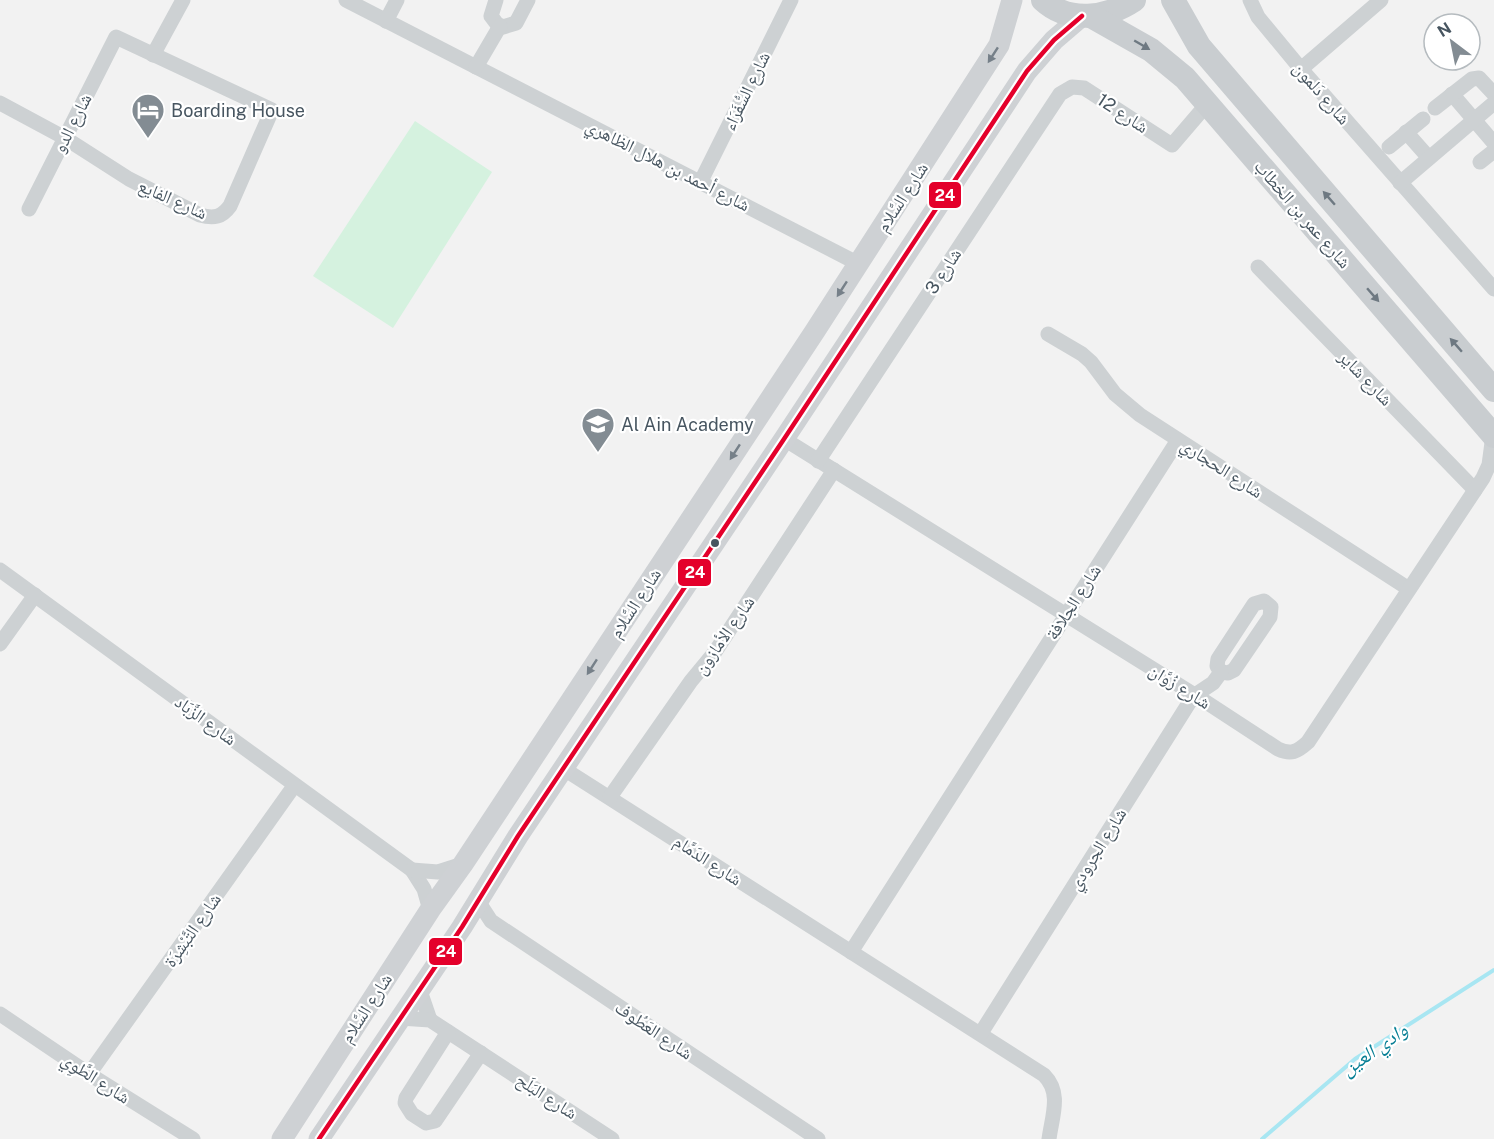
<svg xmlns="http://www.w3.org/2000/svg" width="1494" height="1139" viewBox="0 0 1494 1139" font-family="'Public Sans','Noto Naskh Arabic',sans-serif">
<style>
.green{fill:#d5f2df}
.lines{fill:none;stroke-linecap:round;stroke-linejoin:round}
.stream{stroke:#a8e6f2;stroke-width:4}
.street{stroke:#cdd1d3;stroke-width:15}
.secondary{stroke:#ced1d4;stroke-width:21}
.primary{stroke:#c9cdd0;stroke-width:24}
.bus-1-casing{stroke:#fff;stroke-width:9}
.bus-1{stroke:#e4002b;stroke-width:4.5}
.oneway{fill:#6e7982}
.oneway2{fill:#768089}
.bus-dot{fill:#475560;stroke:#fff;stroke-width:2}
.labels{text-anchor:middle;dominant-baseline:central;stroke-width:4.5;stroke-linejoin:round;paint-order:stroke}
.street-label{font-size:18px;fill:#475560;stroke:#fff}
.poi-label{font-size:18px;fill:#475560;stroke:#fff;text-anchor:start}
.water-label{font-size:20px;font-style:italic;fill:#077f95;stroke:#fff}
.line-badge{stroke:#fff;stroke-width:2}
.badge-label{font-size:16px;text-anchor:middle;font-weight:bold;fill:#fff}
</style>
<rect width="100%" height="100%" fill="#f2f2f2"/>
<polygon class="green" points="415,121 492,172 393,328 313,276"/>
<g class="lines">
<polyline class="stream" points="1262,1139 1355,1059 1494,970"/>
<g class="street">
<polyline points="346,0 859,264"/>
<polyline points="496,0 491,16 497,24 503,27 516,23 528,0"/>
<polyline points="1250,0 1258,17 1301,69 1494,289"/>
<polyline points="386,21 397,0"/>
<polyline points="153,55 183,0"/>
<polyline points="476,67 500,26"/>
<polyline points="1301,69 1381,0"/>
<polyline points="1452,94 1494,143"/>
<path d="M0,103l65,35 64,41 71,36c14,4 22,2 30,-9l42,-96 -156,-73 -87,172"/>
<polyline points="1435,108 1472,79 1479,78 1494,94"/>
<polyline points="1406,132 1429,158"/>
<polyline points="1389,147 1423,119"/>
<polyline points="1480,162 1494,151"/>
<polyline points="701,181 791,0"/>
<polyline points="1400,183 1494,103"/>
<polyline points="1258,267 1475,490"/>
<polyline points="1048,334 1082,354 1091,362 1115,394 1140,415 1409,589"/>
<path d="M784,439l422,263 72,47c13,6 19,3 30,-7l175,-264 6,-13 4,-30"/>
<polyline points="818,461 1060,94 1072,87 1084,88 1172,145 1208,103"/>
<polyline points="0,570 412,870 424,889 430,910"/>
<polygon points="1264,601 1271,607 1270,617 1234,670 1228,673 1221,672 1217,666 1218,659 1254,604"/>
<polyline points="0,644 35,595"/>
<path d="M564,769l480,306c18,18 8,41 5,64"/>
<polyline points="610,797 691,681 715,652 834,470"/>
<polyline points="412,870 438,872 463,864"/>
<polyline points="478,901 491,921 818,1139"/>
<polyline points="851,952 1178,440"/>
<polyline points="419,988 430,1020"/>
<polyline points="0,1014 89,1074 193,1139"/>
<polyline points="400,1018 430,1020 612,1139"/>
<polyline points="448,1032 406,1098 405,1103 412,1114 426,1123 435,1121 481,1053"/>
<polyline points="981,1033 1189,703 1195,695 1213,683 1221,672"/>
<polyline points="89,1074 294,786"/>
</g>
<g class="secondary">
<polyline points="282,1139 430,910 463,864 815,331 999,45 1012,0"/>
<polyline points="319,1139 462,927 518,836 784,439 1027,71 1054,40 1082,16"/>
</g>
<g class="primary">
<path d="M1043,0c26,24 64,18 91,0"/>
<polyline points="1173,0 1199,46 1494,390"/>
<polyline points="1091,16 1151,50 1185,78 1494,436"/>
</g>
<defs>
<polyline id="bus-1" points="319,1139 462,927 518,836 784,439 1027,71 1054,40 1082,16"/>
</defs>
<use href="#bus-1" class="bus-1-casing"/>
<use href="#bus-1" class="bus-1"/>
</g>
<defs><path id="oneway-solid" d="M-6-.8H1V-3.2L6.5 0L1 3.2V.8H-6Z" transform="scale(1.5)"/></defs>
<g class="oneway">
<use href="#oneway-solid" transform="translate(1142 45) rotate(30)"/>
<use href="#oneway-solid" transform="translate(1329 198) rotate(-131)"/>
<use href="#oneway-solid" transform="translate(1373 295) rotate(49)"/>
<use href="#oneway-solid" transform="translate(1456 345) rotate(-131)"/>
</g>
<g class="oneway2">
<use href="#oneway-solid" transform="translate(993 55) rotate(123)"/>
<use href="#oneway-solid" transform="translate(842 289) rotate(123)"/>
<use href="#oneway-solid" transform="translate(735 452) rotate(123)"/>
<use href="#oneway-solid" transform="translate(592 667) rotate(123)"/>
</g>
<defs>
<symbol id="hotel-pin" viewBox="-11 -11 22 30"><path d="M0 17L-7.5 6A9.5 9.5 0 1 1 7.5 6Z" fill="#838c93" stroke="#fff"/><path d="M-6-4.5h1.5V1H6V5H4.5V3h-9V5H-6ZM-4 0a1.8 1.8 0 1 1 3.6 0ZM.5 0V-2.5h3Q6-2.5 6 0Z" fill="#fff"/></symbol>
<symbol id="school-pin" viewBox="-11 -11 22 30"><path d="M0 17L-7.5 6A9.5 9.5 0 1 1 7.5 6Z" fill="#838c93" stroke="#fff"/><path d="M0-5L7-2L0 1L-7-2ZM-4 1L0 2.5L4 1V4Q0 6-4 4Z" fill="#fff"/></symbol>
</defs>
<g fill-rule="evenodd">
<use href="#hotel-pin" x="129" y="91" width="38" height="52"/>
<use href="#school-pin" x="579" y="405" width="38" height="52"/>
</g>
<circle class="bus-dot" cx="715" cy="543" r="5"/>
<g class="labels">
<g class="street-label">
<text transform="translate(746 91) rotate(-64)">شارع السُّفَرَاء</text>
<text transform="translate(1322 93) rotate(49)">شارع دَلمون</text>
<text transform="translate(1123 113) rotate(33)">شارع 12</text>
<text transform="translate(72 123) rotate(-63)">شارع الدو</text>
<text transform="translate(668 165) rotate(27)">شارع أحمد بن هلال الظاهري</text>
<text transform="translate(902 197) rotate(-57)">شارع السَّلام</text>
<text transform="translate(173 199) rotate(24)">شارع الفايع</text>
<text transform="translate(1303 214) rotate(49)">شارع عمر بن الخطاب</text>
<text transform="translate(943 271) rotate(-57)">شارع 3</text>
<text transform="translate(1366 378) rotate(46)">شارع شاير</text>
<text transform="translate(1222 468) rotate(33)">شارع الحجاري</text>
<text transform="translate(1073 602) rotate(-57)">شارع الجلافة</text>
<text transform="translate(635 603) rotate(-57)">شارع السَّلام</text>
<text transform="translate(724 635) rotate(-55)">شارع الأمازون</text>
<text transform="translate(1180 686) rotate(32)">شارع زُوَّان</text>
<text transform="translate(206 720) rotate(36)">شارع الزَّبَاد</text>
<text transform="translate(1097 849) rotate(-58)">شارع الجرودي</text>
<text transform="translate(708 860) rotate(33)">شارع الدَمَّام</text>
<text transform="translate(192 930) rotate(-55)">شارع التَّبْشِرَة</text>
<text transform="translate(366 1008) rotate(-57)">شارع السَّلام</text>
<text transform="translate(654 1030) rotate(34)">شارع العَطُوف</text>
<text transform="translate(96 1078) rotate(33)">شارع الطَّوِي</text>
<text transform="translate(547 1096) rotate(33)">شارع البَلَح</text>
</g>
<g class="poi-label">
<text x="171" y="110">Boarding House</text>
<text x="621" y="424">Al Ain Academy</text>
</g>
<g class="water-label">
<text transform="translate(1374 1049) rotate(-35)">وادي العين</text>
</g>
</g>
<g class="line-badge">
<rect x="928" y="181" width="34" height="28" rx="6" fill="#e4002b"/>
<rect x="677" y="558" width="35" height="29" rx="6" fill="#e4002b"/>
<rect x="428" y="937" width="35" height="29" rx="6" fill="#e4002b"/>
</g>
<g class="badge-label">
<text x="945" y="201">24</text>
<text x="695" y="578">24</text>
<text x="446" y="957">24</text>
</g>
<g transform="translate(1452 42) rotate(328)"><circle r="28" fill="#ffffff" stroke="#b5bbbf" stroke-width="1.5"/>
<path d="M0-4.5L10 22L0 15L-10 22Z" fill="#838c93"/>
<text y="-9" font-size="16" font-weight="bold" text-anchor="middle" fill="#475560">N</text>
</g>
</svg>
